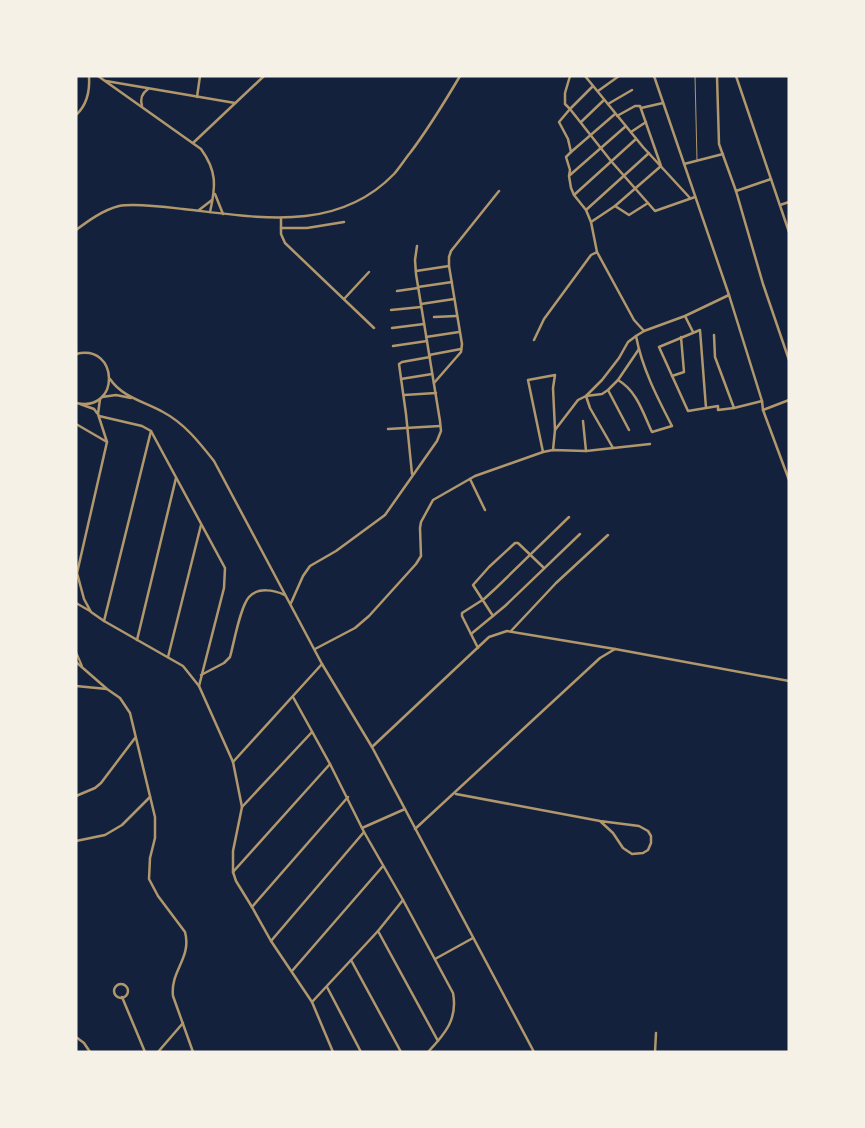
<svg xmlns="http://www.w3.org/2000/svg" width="865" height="1128" viewBox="0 0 865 1128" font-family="Jost,sans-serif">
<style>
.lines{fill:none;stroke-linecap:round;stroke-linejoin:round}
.service{stroke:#b1986c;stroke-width:1}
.pedestrian{stroke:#b1986c;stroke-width:2}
.minor{stroke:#b1986c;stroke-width:2.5}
.tertiary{stroke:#b1986c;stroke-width:2.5}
</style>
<rect width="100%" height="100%" fill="#14213d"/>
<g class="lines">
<polyline class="service" points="695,76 697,160"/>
<polyline class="pedestrian" points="76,652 82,666"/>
<g class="minor">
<path d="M98,76l103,73c16,22 15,37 9,63"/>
<polyline points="570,76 565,93 565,104 570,109 559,122 568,139 571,152 566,157 570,170 569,176 571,188 574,195 586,210 591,222 597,252"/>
<polyline points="585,76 643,147 690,198"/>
<polyline points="654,76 729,295 762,401 763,410 789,480"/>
<polyline points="717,76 719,144 736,191 763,284 789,360"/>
<polyline points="736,76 789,232"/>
<polyline points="106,81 235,103"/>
<polyline points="593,86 570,109 611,161 655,211 695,197"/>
<polyline points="598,91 619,76"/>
<polyline points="197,97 200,76"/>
<polyline points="608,104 632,90"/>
<path d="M142,106c-2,-7 -1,-12 6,-17"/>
<polyline points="641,108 663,103"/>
<path d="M76,115c11,-10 14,-24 13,-39"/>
<polyline points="581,122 604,100"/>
<polyline points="631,132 646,122"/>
<polyline points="193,143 264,76"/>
<polyline points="571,152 615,114"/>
<polyline points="684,164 723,154"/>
<polyline points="570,175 626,126"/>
<polyline points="736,191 771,179"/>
<polyline points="215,194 223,214"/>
<polyline points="574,195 636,139"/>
<polyline points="780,205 789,202"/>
<polyline points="615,206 629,215 648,203"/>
<polyline points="199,210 212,200"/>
<polyline points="586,210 649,153"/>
<polyline points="281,219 281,234 285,243 374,328"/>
<polyline points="591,222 615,206 661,166 640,106 635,106 617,116"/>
<polyline points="281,228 307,228 344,222"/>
<path d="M76,230c12,-9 27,-20 43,-24 16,-3 47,1 64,3 74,8 153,25 211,-35 6,-7 11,-15 16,-21 19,-25 34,-50 50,-77"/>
<polyline points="416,271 449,266"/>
<polyline points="418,287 452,282"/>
<polyline points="397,291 418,288"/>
<polyline points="344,299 369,272"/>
<polyline points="421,304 454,299"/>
<polyline points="391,310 421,307"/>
<polyline points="685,316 693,332"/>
<polyline points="434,317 456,316"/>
<polyline points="392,328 424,324"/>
<polyline points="714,335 715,357 734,408 762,401"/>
<polyline points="426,337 459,332"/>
<polyline points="534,340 544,319 591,255 597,252 634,320 644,331"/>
<polyline points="393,346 427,341"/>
<polyline points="429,355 461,349"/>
<polyline points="672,376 684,372 681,337"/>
<path d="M110,379c12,18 35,23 53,33 21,11 36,30 51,49l108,203 50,83 162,305"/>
<polyline points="401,379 432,374"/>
<path d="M618,380c19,11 25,33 34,52l20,-6c-15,-29 -30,-58 -36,-90"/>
<polyline points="434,383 461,352 462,344 449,266 449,257 451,251 499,191"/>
<polyline points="608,390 629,430"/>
<polyline points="404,395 436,393"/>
<polyline points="102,397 116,395 131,398"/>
<polyline points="100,399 98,414 107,442 77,573 84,599 91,612 104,621 183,666 199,686 233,762 242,807 233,851 233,872 236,881 252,907 271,941 312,1002 333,1052"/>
<polyline points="80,404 94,409 97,413"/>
<polyline points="706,408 700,330 659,347 688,411 718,406 718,410 734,408"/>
<polyline points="763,410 789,400"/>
<polyline points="99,416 142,426 151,431 225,568 224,588 199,686"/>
<polyline points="583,421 586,451"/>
<polyline points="76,424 107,442"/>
<polyline points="388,429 440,426"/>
<polyline points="613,448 590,408 586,396 602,380 619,358 628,342 636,336 644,331 685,316 729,295"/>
<polyline points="553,450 555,430 578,400 586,396 602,394 608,390 618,380 639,349"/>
<polyline points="543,452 528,380 555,375 553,388 555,430"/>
<polyline points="412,474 406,414 399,364 402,362 430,357"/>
<polyline points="470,479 485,510"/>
<polyline points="76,603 90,611"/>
<polyline points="291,603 303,576 310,566 336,551 385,515 437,441 441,431 440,421 416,274 415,260 417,246"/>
<polyline points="493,616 473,585 489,567 515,543 518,543 544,568"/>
<polyline points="104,621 151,431"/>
<polyline points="511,631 556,583 608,535"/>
<polyline points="471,634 505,606 580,534"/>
<polyline points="137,640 176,478"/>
<polyline points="478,648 462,616 462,613 484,599 496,588 569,517"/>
<polyline points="315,649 355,628 369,616 416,564 421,556 420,528 421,522 433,500 475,476 543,452 553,450 586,451 650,444"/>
<polyline points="168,657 201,525"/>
<path d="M76,662l31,27 13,9 10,15 25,104v21l-5,20 -1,21 9,17 27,36c7,26 -15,39 -12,64l20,56"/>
<path d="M201,675l23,-12 6,-6c4,-14 10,-50 19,-60 9,-10 25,-7 36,-2"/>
<polyline points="76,686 107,689"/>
<path d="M293,697l37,67 34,68 39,68 50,93c5,26 -8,41 -25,59"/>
<polyline points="372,747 489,637 507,631 615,649"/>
<polyline points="233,762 322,664"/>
<polyline points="456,794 600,821 639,826 648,831 651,836 651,843 648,850 643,853 632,854 623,848 613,833 600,821"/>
<polyline points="76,796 95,788 101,783 135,738"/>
<polyline points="242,807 312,732"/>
<polyline points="362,828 405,809"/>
<polyline points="415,829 600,658 615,649 789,681"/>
<polyline points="76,841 105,835 122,825 150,797"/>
<polyline points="233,872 330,764"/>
<polyline points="252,907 348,797"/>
<polyline points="378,931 438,1041"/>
<polyline points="271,941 364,832"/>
<polyline points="435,959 473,938"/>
<polyline points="351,960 401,1052"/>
<polyline points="292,971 383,866"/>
<circle cx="121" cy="991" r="7"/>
<polyline points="327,987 361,1052"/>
<polyline points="122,997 145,1052"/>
<polyline points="312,1002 378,931 403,900"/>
<polyline points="76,1037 84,1043 90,1052"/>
<polyline points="158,1052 183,1023"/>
<polyline points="655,1052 656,1033"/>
</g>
<path class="tertiary" d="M76,354c43,-11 45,59 0,49"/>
</g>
<rect width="865" height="1128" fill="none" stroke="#f6f1e7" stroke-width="155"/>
</svg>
